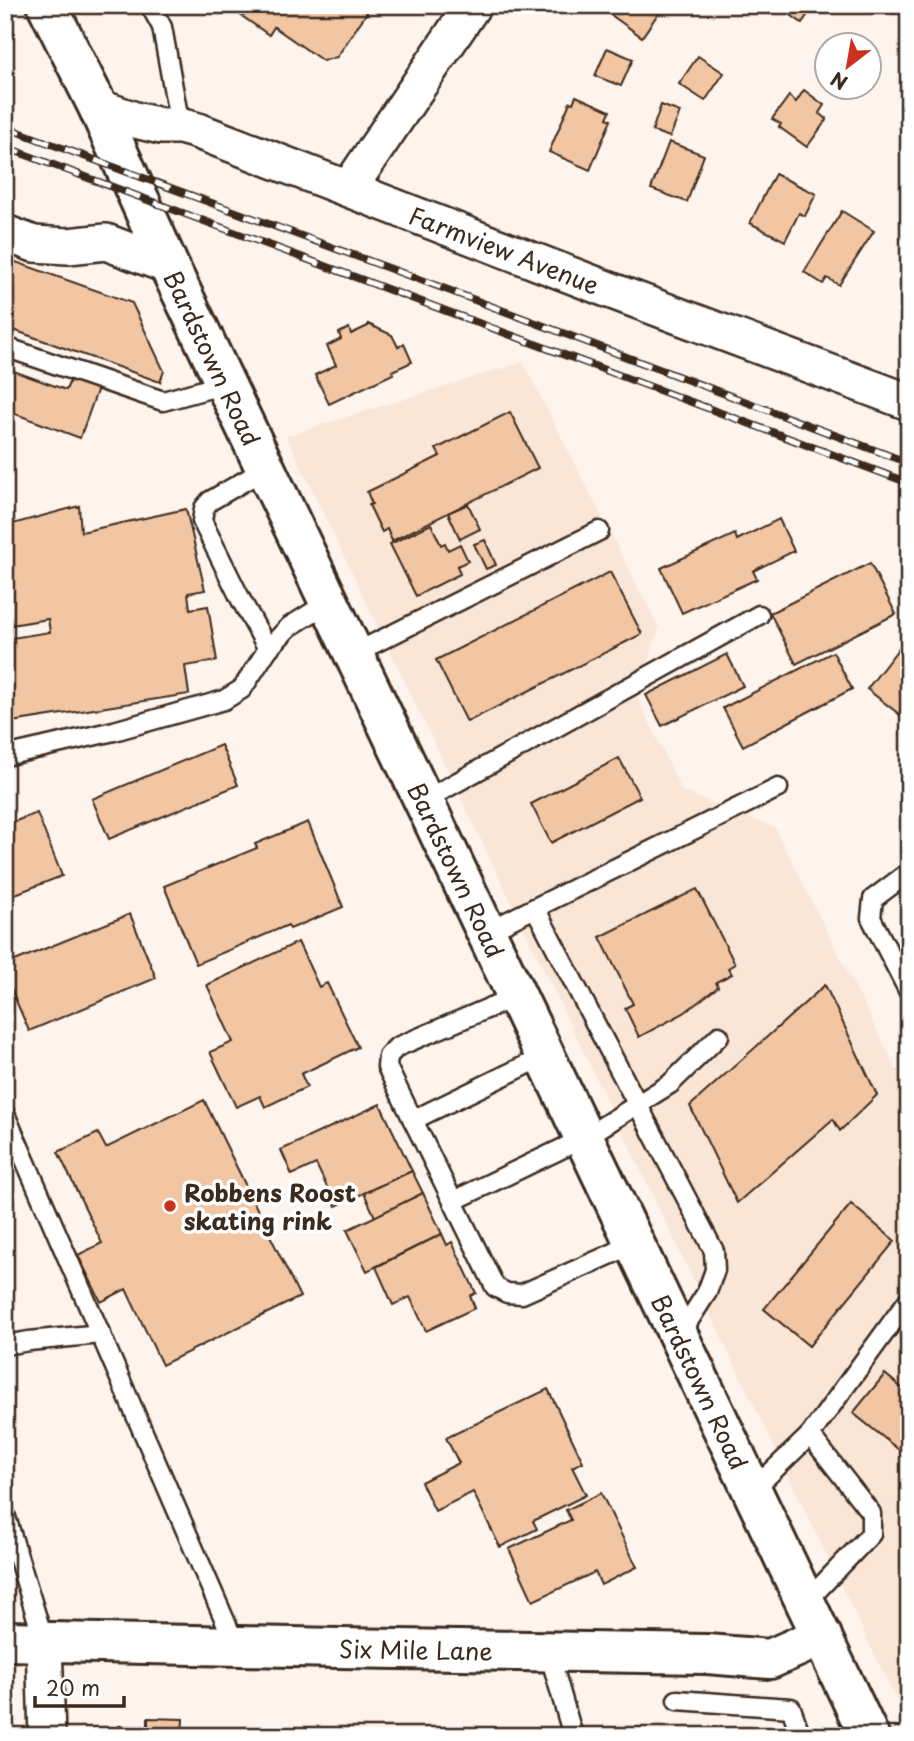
<svg xmlns="http://www.w3.org/2000/svg" width="914" height="1741" viewBox="0 0 914 1741" font-family="'Playpen Sans',sans-serif">
<style>
.built{fill:#fae6d7}
.building{fill:#f3c6a3;stroke:#3b2a1e;stroke-width:2}
.lines{fill:none;stroke-linecap:round;stroke-linejoin:round}
.lane-casing{stroke:#3b2a1e;stroke-width:23}
.street-casing{stroke:#3b2a1e;stroke-width:40}
.secondary-casing{stroke:#3b2a1e;stroke-width:44}
.lane{stroke:#fff;stroke-width:18}
.street{stroke:#fff;stroke-width:35}
.secondary{stroke:#fff;stroke-width:38}
.rail-casing{stroke:#3b2a1e;stroke-width:8}
.rail{stroke:#fff;stroke-width:5;stroke-dasharray:16;stroke-linecap:butt}
.poi-dot{fill:#c8321e;stroke:#fff;stroke-width:2.5}
.labels{text-anchor:middle;dominant-baseline:central;stroke-width:7;stroke-linejoin:round;paint-order:stroke}
.street-label{font-size:24px;fill:#3b2a1e;stroke:#fff}
.poi-label{font-size:24px;font-weight:bold;fill:#3b2a1e;stroke:#fff;text-anchor:start}
</style>
<rect width="100%" height="100%" fill="#fdf4ed"/>
<filter id="ink" filterUnits="userSpaceOnUse"><feTurbulence type="fractalNoise" baseFrequency=".0143" numOctaves="2"/><feDisplacementMap in="SourceGraphic" scale="14" xChannelSelector="R" yChannelSelector="G"/><feConvolveMatrix kernelMatrix="1 2 1 2 8 2 1 2 1" color-interpolation-filters="sRGB"/></filter>
<g filter="url(#ink)">
<polygon class="built" points="523,362 659,628 637,696 682,791 775,828 909,1094 909,1726 286,436"/>
<g class="building">
<polygon points="226,5 372,5 337,57 323,61 274,27 269,35"/>
<polygon points="597,5 664,5 642,37"/>
<polygon points="777,5 814,5 802,23"/>
<polygon points="607,48 633,59 621,86 595,76"/>
<polygon points="698,56 724,73 705,101 679,84"/>
<polygon points="804,90 824,105 819,113 827,119 807,147 779,127 781,124 772,119 789,96 796,102"/>
<polygon points="576,96 610,111 607,118 611,120 590,170 549,152 570,102 573,103"/>
<polygon points="661,105 680,112 670,137 652,131"/>
<polygon points="669,142 704,155 687,202 651,189"/>
<polygon points="775,174 816,194 805,216 799,213 785,241 750,223"/>
<polygon points="842,211 874,231 839,285 827,278 823,284 804,272"/>
<polygon points="5,256 8,257 7,259 132,303 164,371 160,382 5,327"/>
<polygon points="368,324 392,335 398,347 404,344 412,362 392,371 393,374 329,404 315,375 336,365 327,346 341,339 339,333 349,328 351,334 368,326"/>
<polygon points="5,368 66,390 71,378 98,388 80,438 5,410"/>
<polygon points="510,412 538,468 392,541 387,529 382,532 369,505 372,504 367,492 440,456 436,449"/>
<polygon points="468,504 480,529 460,539 448,513"/>
<polygon points="79,506 81,532 186,509 205,590 188,593 190,609 208,606 217,661 185,666 189,694 5,723 5,639 50,632 48,619 5,626 5,526"/>
<polygon points="779,519 794,551 753,571 757,579 682,613 661,568 735,534 737,540"/>
<polygon points="431,524 441,545 445,543 448,550 460,544 468,561 457,566 460,574 416,596 390,544"/>
<polygon points="485,540 496,565 486,569 474,544"/>
<polygon points="870,563 896,614 796,664 770,613"/>
<polygon points="610,572 642,634 467,722 436,660"/>
<polygon points="909,635 909,722 867,689"/>
<polygon points="833,652 852,689 743,746 723,708"/>
<polygon points="727,654 743,686 662,726 646,695"/>
<polygon points="221,745 238,785 109,839 92,799"/>
<polygon points="619,758 640,797 551,843 531,804"/>
<polygon points="37,813 62,876 5,898 5,825"/>
<polygon points="308,822 343,907 290,929 288,925 196,964 164,886 257,848 255,844"/>
<polygon points="697,889 735,964 728,968 732,974 716,982 718,987 684,1013 639,1037 625,1008 633,1004 600,937"/>
<polygon points="130,914 156,978 29,1031 5,975 5,965"/>
<polygon points="298,942 319,987 327,983 358,1047 301,1074 307,1087 265,1107 260,1096 236,1107 210,1052 233,1042 207,985"/>
<polygon points="825,985 877,1095 840,1131 833,1119 737,1203 690,1106"/>
<polygon points="204,1100 300,1297 162,1365 126,1289 101,1302 78,1255 102,1243 58,1152 98,1133 106,1148"/>
<polygon points="380,1104 412,1171 336,1206 316,1164 292,1175 281,1150"/>
<polygon points="412,1171 423,1193 375,1217 364,1193"/>
<polygon points="423,1193 442,1234 367,1271 347,1230"/>
<polygon points="851,1204 895,1241 809,1346 764,1309"/>
<polygon points="442,1234 447,1245 452,1242 476,1293 470,1296 475,1308 426,1331 410,1297 393,1305 376,1267"/>
<polygon points="885,1374 909,1394 909,1458 853,1413"/>
<polygon points="548,1389 583,1462 572,1467 586,1495 533,1521 537,1529 500,1547 473,1492 435,1511 421,1482 459,1463 446,1438"/>
<polygon points="601,1493 637,1567 601,1585 595,1572 533,1601 509,1549 571,1520 566,1510"/>
<polygon points="148,1718 183,1719 182,1736 107,1736 119,1735 119,1726 148,1727"/>
</g>
<g class="lines">
<defs>
<g id="lane">
<polyline points="150,5 162,27 180,126"/>
<polyline points="5,347 163,401 225,384"/>
<polyline points="265,469 210,501 204,508 202,521 241,600 268,649"/>
<polyline points="353,654 599,531"/>
<polyline points="5,756 114,731 224,700 242,689 268,649 289,627 329,602"/>
<polyline points="423,801 759,615"/>
<polyline points="909,872 873,899 871,918 909,992"/>
<polyline points="535,908 714,1251 715,1270 707,1292 679,1336"/>
<polyline points="486,932 778,788"/>
<polyline points="517,996 397,1047 388,1056 387,1067 495,1287 507,1293 522,1294 634,1244"/>
<polyline points="5,1114 236,1646"/>
<polyline points="413,1120 545,1056"/>
<polyline points="453,1201 584,1138 670,1084 719,1036"/>
<polyline points="5,1345 29,1341 101,1334"/>
<polyline points="752,1491 810,1435 909,1299"/>
<polyline points="5,1514 44,1641"/>
<polyline points="806,1602 871,1534 871,1513 810,1435"/>
<polyline points="549,1652 573,1736"/>
<polyline points="677,1700 791,1708 801,1736"/>
</g>
<g id="street">
<path id="s1" d="M98,107l37,13 26,6h19l18,5 414,160 297,111"/>
<polyline points="349,188 473,5"/>
<polyline points="5,233 34,244 68,246 106,242 169,266"/>
<polyline points="44,1641 47,1736"/>
</g>
<g id="secondary">
<path id="s2" d="M47,5l51,102 71,159 700,1470"/>
<path id="s3" d="M5,1641l334,7 368,6 63,5 52,-23"/>
</g>
</defs>
<use href="#lane" class="lane-casing"/>
<use href="#street" class="street-casing"/>
<use href="#secondary" class="secondary-casing"/>
<use href="#lane" class="lane"/>
<use href="#street" class="street"/>
<use href="#secondary" class="secondary"/>
<defs>
<g id="rail">
<polyline points="5,127 440,287 909,463"/>
<polyline points="5,147 909,483"/>
</g>
</defs>
<use href="#rail" class="rail-casing"/>
<use href="#rail" class="rail"/>
</g>
</g>
<circle class="poi-dot" cx="170" cy="1206" r="7"/>
<g class="labels">
<g class="street-label">
<text stroke="none"><textPath href="#s1" startOffset="432">Farmview Avenue</textPath></text>
<text stroke="none"><textPath href="#s2" startOffset="390">Bardstown Road</textPath></text>
<text stroke="none"><textPath href="#s2" startOffset="957">Bardstown Road</textPath></text>
<text stroke="none"><textPath href="#s2" startOffset="1524">Bardstown Road</textPath></text>
<text stroke="none"><textPath href="#s3" startOffset="411">Six Mile Lane</textPath></text>
</g>
<g class="poi-label">
<text x="184" y="1192">Robbens Roost<tspan x="184" dy="28">skating rink</tspan></text>
</g>
</g>
<rect width="914" height="1741" fill="none" stroke="#fff" stroke-width="28"/>
<rect x="14" y="14" width="886" height="1713" fill="none" stroke="#3b2a1e" stroke-width="2.5" filter="url(#ink)"/>
<g transform="translate(848 66) rotate(211)"><circle r="33" fill="#ffffff" stroke="#b1aaa5" stroke-width="2"/>
<path d="M0-5L12 26L0 18L-12 26Z" fill="#c8321e"/>
<text y="-10" font-size="19" font-weight="bold" text-anchor="middle" fill="#3b2a1e">N</text>
</g>
<path d="M35 1696v10h89v-10" fill="none" stroke="#3b2a1e" stroke-width="3.5"/>
<text x="46" y="1696" font-size="21" fill="#3b2a1e" stroke="#ffffff" stroke-width="5" paint-order="stroke">20 m</text>
</svg>
